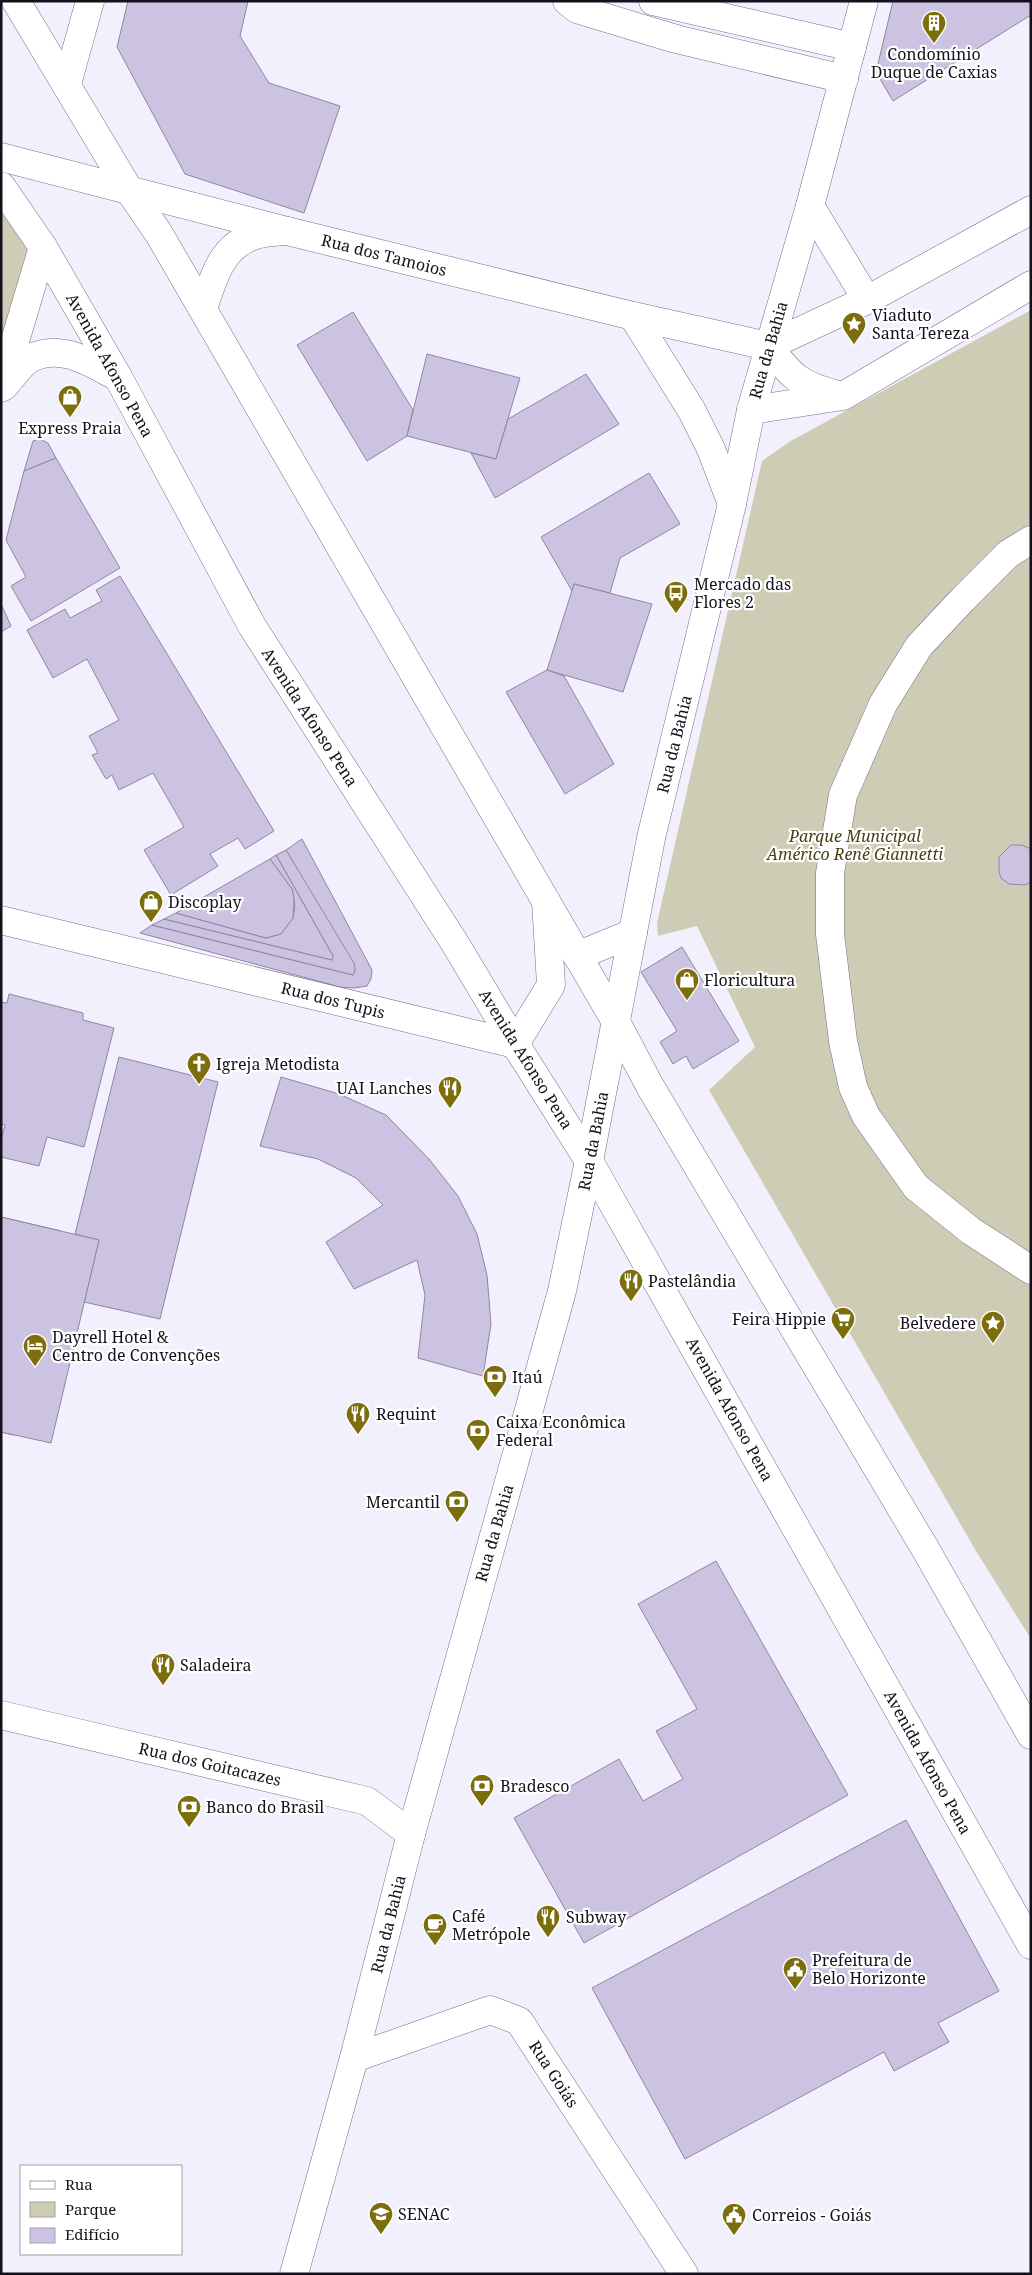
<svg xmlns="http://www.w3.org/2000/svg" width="1032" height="2275" viewBox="0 0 1032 2275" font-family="'Noto Serif',serif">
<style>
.green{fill:#cfccb5}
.building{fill:#ccc3e2;stroke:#8e86a3}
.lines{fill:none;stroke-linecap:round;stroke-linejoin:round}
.minor-casing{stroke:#766e89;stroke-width:29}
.major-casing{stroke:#766e89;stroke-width:29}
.minor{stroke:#fff;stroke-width:28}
.major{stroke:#fff;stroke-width:28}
.labels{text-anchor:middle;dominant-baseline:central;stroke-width:4.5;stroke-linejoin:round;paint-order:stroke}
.poi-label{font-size:16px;fill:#15111c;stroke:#fff;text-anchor:start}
.street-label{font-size:16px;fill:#15111c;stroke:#fff}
.park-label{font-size:16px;font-style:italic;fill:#484113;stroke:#fff}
</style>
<rect width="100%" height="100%" fill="#f3f0fd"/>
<g class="green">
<polygon points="1,186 33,230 1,348"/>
<polygon points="1031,310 1031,1639 976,1551 709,1090 755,1047 697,926 658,936 657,923 762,461 789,442"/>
</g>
<g class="building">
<polygon points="128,1 248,1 240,36 269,83 340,106 304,213 185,174 117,47"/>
<polygon points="893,1 1031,1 1031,15 893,101 876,72"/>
<polygon points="353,312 413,410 407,436 367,461 297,345"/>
<polygon points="427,354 520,378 496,459 407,436"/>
<polygon points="586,374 619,424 495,498 471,453 496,459 508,419"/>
<polygon points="39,439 48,443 56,458 24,471 33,441"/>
<polygon points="56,458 120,568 31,621 11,586 26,577 6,540 24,471"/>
<polygon points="649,473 680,524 620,558 610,593 574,584 572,591 541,537"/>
<polygon points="120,576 274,831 245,849 238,838 210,854 218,866 171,895 144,850 184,827 153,773 119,790 112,775 106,779 92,755 98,753 89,736 119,720 87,659 53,678 27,630 65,609 70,618 102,601 96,590"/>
<polygon points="574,584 652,604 623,692 547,670"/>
<polygon points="1,604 11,626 1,632"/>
<polygon points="547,670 564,676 614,764 565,794 506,692"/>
<polygon points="302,839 372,970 371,979 367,986 354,988 340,987 140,933 152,925 353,975 355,970 286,850"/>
<polygon points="1011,845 1022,845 1031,849 1031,882 1025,885 1009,884 1001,878 999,872 999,857"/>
<polygon points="286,850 354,963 355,970 353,975 152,925 164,919 332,960 333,956 276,855"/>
<polygon points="276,855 333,956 332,960 164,919 176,913 266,938 281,934 293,918 295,907 292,889 270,859"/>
<polygon points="270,859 292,889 294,899 293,918 281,934 266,938 176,913"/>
<polygon points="682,947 739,1041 693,1069 686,1056 673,1064 660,1042 677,1031 641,972"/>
<polygon points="9,994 83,1013 83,1020 114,1028 84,1147 47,1137 39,1166 1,1157 1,1140 5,1125 1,1124 1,1002 7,1003"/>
<polygon points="119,1057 218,1082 160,1319 84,1302 99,1240 75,1234"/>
<polygon points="281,1077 339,1094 386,1115 429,1159 458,1196 477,1234 487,1275 491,1324 483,1376 418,1358 425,1295 417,1260 354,1289 326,1242 383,1205 356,1178 318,1159 260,1146"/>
<polygon points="1,1217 61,1231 13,1435 1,1432"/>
<polygon points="1,1217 99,1240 51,1443 1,1432"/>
<polygon points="716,1561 848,1795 584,1943 514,1818 619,1759 643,1801 683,1779 656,1731 697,1709 638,1604"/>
<polygon points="906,1820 999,1991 938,2023 949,2042 894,2071 884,2052 685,2159 592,1988"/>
</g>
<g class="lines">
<defs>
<g id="minor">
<polyline points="567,1 577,9 676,39 844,79"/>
<polyline points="653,1 852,47"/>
<polyline points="67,84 90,1"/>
<polyline points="1,157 287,231 633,316 768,346"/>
<polyline points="810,206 867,300"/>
<polyline points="633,316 692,411 711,449 732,504"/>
<polyline points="768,346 867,300 1031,210"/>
<path d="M768,346c24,31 31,39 70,49"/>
<path d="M4,386c8,-8 17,-23 27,-28 31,-15 59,5 87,19"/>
<polyline points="1,388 43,247"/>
<polyline points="751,410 843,396 1031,285"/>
<polyline points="1031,540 1008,554 963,599 919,646 883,704 843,795 830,873 830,934 843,1041 853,1087 866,1116 916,1187 971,1231 1031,1270"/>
<polyline points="1,920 515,1044 551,985 546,901"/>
<polyline points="1,1715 367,1801 411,1834"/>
<polyline points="354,2058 490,2010 519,2021 684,2274"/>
<polyline points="294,2274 354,2058 411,1834 562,1291 589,1161 651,838 732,504 751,410 810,206 864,1"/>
</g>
<g id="major">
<polyline points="16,1 129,190 159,234 616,1022 651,1088 926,1550 1031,1735"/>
<polyline points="1,186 43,247 118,377 252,626 456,945 515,1044 589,1161 1031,1945"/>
<path d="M203,309c10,-30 18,-64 53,-74 9,-3 21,-3 31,-4"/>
<polyline points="577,956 633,933"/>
</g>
</defs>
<use href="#minor" class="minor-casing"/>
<use href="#major" class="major-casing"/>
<use href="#minor" class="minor"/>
<use href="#major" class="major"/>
</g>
<defs>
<symbol id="building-pin" viewBox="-11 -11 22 30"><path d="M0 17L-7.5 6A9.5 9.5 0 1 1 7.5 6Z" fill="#7c6e0c" stroke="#fff"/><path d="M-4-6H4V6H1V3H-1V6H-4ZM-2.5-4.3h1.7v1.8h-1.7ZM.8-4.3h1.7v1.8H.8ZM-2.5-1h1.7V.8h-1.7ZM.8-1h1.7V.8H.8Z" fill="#fff"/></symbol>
<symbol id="sight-pin" viewBox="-11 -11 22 30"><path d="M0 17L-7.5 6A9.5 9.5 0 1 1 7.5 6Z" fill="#7c6e0c" stroke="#fff"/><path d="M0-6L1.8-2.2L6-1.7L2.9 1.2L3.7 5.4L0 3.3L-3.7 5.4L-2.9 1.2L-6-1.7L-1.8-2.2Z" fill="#fff"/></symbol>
<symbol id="shop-pin" viewBox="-11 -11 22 30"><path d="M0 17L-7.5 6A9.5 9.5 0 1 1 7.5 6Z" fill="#7c6e0c" stroke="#fff"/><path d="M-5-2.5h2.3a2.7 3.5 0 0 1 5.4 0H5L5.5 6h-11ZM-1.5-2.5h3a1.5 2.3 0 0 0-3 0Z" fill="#fff"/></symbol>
<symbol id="bus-pin" viewBox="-11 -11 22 30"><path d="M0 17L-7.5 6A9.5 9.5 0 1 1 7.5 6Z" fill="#7c6e0c" stroke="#fff"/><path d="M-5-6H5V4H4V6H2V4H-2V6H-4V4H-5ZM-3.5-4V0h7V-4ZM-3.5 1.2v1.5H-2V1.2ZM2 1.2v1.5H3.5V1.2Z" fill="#fff"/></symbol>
<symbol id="church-pin" viewBox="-11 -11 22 30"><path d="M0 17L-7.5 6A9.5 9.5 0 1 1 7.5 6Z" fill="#7c6e0c" stroke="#fff"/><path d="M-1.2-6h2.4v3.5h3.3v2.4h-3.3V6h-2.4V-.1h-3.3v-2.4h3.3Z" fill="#fff"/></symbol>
<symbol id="restaurant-pin" viewBox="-11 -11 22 30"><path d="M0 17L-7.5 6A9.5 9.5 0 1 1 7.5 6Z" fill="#7c6e0c" stroke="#fff"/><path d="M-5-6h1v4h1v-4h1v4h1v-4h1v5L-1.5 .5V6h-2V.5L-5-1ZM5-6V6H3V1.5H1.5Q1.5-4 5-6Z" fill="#fff"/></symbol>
<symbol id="supermarket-pin" viewBox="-11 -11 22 30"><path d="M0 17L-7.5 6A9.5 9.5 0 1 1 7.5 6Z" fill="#7c6e0c" stroke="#fff"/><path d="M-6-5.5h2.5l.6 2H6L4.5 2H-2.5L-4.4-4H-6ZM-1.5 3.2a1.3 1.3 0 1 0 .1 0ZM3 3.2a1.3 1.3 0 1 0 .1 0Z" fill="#fff"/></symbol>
<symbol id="hotel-pin" viewBox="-11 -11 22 30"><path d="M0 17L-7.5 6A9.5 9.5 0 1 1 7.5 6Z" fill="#7c6e0c" stroke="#fff"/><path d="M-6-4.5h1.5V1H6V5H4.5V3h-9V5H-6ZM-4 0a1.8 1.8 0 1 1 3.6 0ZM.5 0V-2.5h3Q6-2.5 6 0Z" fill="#fff"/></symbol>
<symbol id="bank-pin" viewBox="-11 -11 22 30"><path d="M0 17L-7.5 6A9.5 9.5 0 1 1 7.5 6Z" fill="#7c6e0c" stroke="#fff"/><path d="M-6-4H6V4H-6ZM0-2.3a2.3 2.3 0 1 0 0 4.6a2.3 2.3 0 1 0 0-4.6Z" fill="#fff"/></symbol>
<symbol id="cafe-pin" viewBox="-11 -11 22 30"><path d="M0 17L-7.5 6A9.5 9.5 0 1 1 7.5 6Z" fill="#7c6e0c" stroke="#fff"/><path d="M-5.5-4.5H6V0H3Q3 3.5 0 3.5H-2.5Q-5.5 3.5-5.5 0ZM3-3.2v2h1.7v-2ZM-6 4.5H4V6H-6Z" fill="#fff"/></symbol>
<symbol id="civic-pin" viewBox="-11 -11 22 30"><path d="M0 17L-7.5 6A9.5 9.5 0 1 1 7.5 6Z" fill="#7c6e0c" stroke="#fff"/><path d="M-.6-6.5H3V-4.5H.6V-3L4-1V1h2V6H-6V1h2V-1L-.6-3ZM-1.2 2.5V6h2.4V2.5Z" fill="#fff"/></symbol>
<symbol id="university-pin" viewBox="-11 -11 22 30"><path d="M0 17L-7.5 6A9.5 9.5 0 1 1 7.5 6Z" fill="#7c6e0c" stroke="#fff"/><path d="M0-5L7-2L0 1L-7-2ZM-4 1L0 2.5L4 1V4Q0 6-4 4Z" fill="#fff"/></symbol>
</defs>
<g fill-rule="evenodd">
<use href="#building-pin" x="920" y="9" width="28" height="38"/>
<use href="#sight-pin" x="840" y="310" width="28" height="38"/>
<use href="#shop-pin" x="56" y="383" width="28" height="38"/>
<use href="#bus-pin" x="662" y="579" width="28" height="38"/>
<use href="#shop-pin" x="137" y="888" width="28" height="38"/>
<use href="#shop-pin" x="673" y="966" width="28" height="38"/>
<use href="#church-pin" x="185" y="1050" width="28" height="38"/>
<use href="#restaurant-pin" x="436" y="1074" width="28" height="38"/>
<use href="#restaurant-pin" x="617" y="1267" width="28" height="38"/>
<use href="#supermarket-pin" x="829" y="1305" width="28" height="38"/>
<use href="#sight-pin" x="979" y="1309" width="28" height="38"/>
<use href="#hotel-pin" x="21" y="1332" width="28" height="38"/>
<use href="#bank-pin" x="481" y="1363" width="28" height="38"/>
<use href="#restaurant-pin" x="344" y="1400" width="28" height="38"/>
<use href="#bank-pin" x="464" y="1417" width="28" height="38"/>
<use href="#bank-pin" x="443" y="1488" width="28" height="38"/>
<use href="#restaurant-pin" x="149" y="1651" width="28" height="38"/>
<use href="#bank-pin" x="468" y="1772" width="28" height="38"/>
<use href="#bank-pin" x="175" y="1793" width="28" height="38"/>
<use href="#restaurant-pin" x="534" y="1903" width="28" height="38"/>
<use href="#cafe-pin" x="421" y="1911" width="28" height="38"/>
<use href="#civic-pin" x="781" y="1955" width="28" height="38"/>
<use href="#university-pin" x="367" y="2200" width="28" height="38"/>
<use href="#civic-pin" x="720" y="2201" width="28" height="38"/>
</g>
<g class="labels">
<g class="poi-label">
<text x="934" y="54" text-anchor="middle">Condomínio<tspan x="934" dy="18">Duque de Caxias</tspan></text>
<text x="872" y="315">Viaduto<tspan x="872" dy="18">Santa Tereza</tspan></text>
<text x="70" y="428" text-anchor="middle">Express Praia</text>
<text x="694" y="584">Mercado das<tspan x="694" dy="18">Flores 2</tspan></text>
<text x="168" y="902">Discoplay</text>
<text x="704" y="980">Floricultura</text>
<text x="216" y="1064">Igreja Metodista</text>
<text x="432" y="1088" text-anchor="end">UAI Lanches</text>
<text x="648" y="1281">Pastelândia</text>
<text x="826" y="1319" text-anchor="end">Feira Hippie</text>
<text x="976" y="1323" text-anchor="end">Belvedere</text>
<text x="52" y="1337">Dayrell Hotel &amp;<tspan x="52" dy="18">Centro de Convenções</tspan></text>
<text x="512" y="1377">Itaú</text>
<text x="376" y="1414">Requint</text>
<text x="496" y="1422">Caixa Econômica<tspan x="496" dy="18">Federal</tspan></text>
<text x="440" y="1502" text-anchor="end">Mercantil</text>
<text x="180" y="1665">Saladeira</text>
<text x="500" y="1786">Bradesco</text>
<text x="206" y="1807">Banco do Brasil</text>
<text x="452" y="1916">Café<tspan x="452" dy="18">Metrópole</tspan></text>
<text x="566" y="1917">Subway</text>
<text x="812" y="1960">Prefeitura de<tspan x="812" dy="18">Belo Horizonte</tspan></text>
<text x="398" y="2214">SENAC</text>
<text x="752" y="2215">Correios - Goiás</text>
</g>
<g class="street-label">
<text transform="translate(384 255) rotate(14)">Rua dos Tamoios</text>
<text transform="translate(768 350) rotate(-74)">Rua da Bahia</text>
<text transform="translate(110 365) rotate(61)">Avenida Afonso Pena</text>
<text transform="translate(310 717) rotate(57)">Avenida Afonso Pena</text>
<text transform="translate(674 744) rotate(-76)">Rua da Bahia</text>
<text transform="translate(333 1000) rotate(14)">Rua dos Tupis</text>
<text transform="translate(526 1059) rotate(58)">Avenida Afonso Pena</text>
<text transform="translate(593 1141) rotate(-79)">Rua da Bahia</text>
<text transform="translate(730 1409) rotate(61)">Avenida Afonso Pena</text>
<text transform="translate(494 1533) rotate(-74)">Rua da Bahia</text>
<text transform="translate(928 1762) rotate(61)">Avenida Afonso Pena</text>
<text transform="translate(210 1764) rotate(13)">Rua dos Goitacazes</text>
<text transform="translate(388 1924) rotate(-76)">Rua da Bahia</text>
<text transform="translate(554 2074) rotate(57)">Rua Goiás</text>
</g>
<g class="park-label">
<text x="855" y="836">Parque Municipal<tspan x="855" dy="18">Américo Renê Giannetti</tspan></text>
</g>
</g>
<rect width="1032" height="2275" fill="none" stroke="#15111c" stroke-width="5"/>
<rect x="20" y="2165" width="162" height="90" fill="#ffffff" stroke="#a1a0a4"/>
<rect x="30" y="2181" width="25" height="8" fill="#ffffff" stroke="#a1a0a4"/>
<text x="65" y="2190" font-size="15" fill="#15111c">Rua</text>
<rect x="30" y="2202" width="25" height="15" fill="#cfccb5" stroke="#a1a0a4"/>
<text x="65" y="2215" font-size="15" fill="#15111c">Parque</text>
<rect x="30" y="2228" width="25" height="15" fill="#ccc3e2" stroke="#a1a0a4"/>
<text x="65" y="2240" font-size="15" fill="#15111c">Edifício</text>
</svg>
